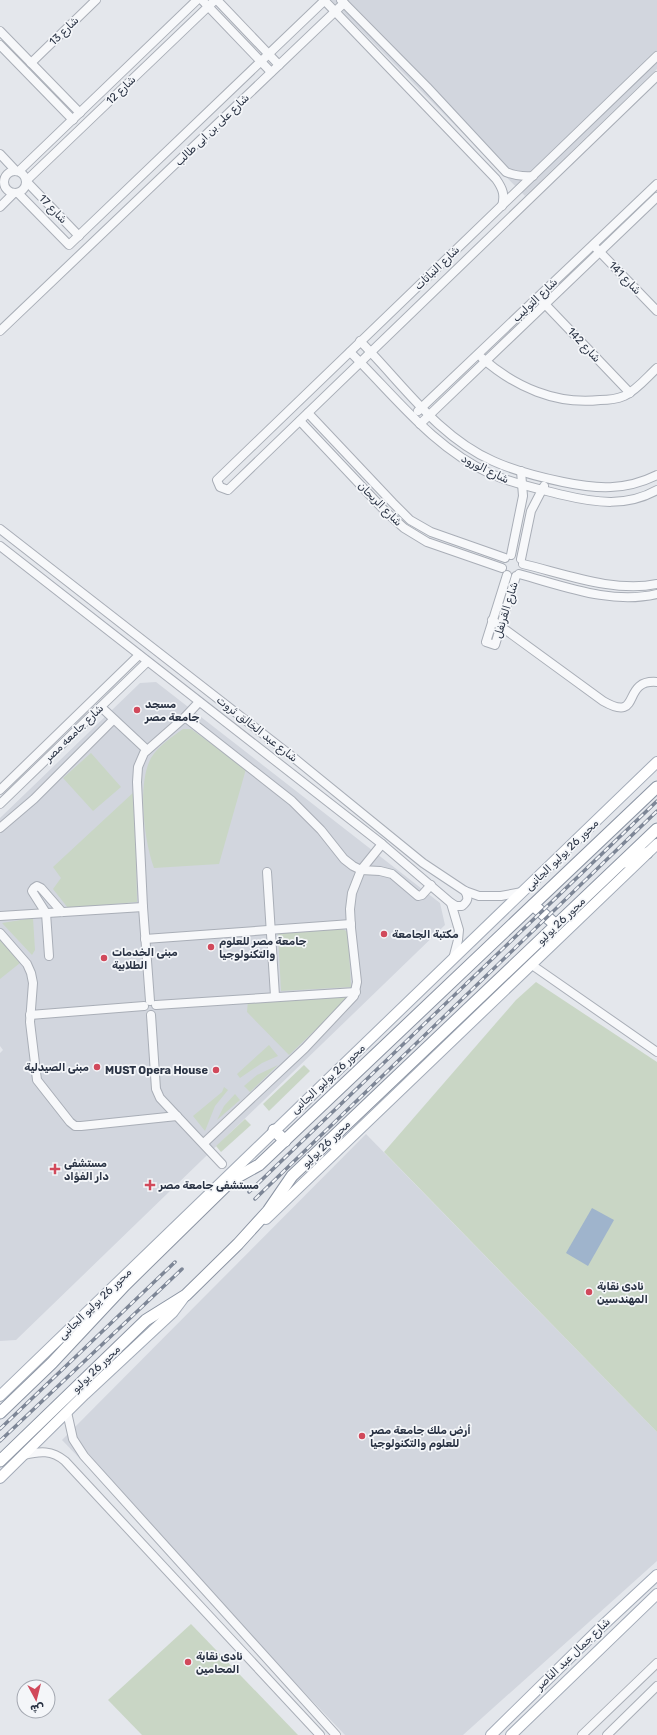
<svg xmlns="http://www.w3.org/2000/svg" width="657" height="1735" viewBox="0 0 657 1735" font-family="Rubik,'Noto Naskh Arabic',sans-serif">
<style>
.built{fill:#d2d6de}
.green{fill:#c9d6c5}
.water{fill:#9fb4cc}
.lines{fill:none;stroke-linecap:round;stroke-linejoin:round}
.minor-casing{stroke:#a9aeb7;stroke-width:10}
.major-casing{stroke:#a3abb8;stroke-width:12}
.highway-casing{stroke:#8b94a3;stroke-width:13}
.minor{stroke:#f7f8fa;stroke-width:8}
.major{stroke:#fff;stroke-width:10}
.highway{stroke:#fff;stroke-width:11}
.rail-casing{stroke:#7d8696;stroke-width:3.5}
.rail{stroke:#f4f6f9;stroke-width:2;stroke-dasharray:6;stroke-linecap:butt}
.poi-dot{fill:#d1495b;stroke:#f4f6f9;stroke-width:1.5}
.labels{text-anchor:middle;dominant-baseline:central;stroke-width:3.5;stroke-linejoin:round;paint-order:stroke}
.street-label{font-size:11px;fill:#2b3445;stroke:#f4f6f9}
.poi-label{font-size:11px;font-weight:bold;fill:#2b3445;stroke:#f4f6f9;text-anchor:start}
</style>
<rect width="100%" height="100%" fill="#e4e7ec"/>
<g class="built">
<polygon points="331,0 657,0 657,69 525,196"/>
<polygon points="156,682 440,903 445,925 16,1340 0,1341 0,1053 3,1050 0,1046 0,818 140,683"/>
<polygon points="366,1134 657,1432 657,1561 463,1735 345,1735 62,1440"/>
</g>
<g class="green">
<path d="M183,729h8l55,40 -27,95 -65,4c-10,-27 -17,-84 -3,-110 7,-12 21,-21 32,-29z"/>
<polygon points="91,753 121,787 93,811 63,778"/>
<polygon points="135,791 137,902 68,908 53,889 61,878 53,867"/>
<polygon points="33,918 35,950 32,955 2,923"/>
<polygon points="339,927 348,932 351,987 281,991 278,933"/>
<polygon points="0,939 20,963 0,979"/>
<polygon points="536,982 657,1062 657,1432 384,1152 516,1000"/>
<polygon points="349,994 350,997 289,1055 247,1012 248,1000"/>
<polygon points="269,1045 278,1056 262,1063 240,1078 237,1074"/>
<polygon points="278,1065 250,1092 244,1086 257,1075"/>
<polygon points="304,1065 310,1071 269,1111 263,1104"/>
<polygon points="224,1087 228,1090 215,1106 205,1131 193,1116 222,1092"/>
<polygon points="235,1094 240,1100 217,1120 224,1106"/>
<polygon points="245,1119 251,1125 221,1152 216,1146"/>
<polygon points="191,1624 298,1735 142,1735 108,1700"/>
</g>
<polygon class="water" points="592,1208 614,1220 588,1266 566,1253"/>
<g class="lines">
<defs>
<g id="minor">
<polyline points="202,0 271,72"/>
<polyline points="217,0 279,65"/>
<path d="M324,0l172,179c7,10 9,16 6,27"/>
<path d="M341,0l86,87 79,85c10,4 17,5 27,4"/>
<polyline points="0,31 80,113"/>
<polyline points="0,45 73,120"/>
<polyline points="657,56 217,480 220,487 228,490 657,76"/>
<polyline points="31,63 96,0"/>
<polyline points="0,154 16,171"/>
<circle cx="15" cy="182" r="11"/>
<polyline points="19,171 197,0"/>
<polyline points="27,180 215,0"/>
<polyline points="27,182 79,236"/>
<polyline points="18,193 69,245 325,0"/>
<polyline points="0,207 14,193"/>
<polyline points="596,248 657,311"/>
<polyline points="542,301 630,393"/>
<polyline points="0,331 344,3"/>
<path d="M360,341c42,42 77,95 133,120 22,10 46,16 70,21 33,7 62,9 94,-7"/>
<path d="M350,352c44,43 83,96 141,122 23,10 48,15 72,21 33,8 64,12 94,-5"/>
<path d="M482,358c33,29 74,47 118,42 8,0 17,-1 24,-4 13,-6 23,-19 33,-28"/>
<polyline points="418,411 657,184"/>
<polyline points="308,413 393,503 410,520 431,532 505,558"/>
<polyline points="300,421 385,511 404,528 427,542 502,568"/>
<polyline points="420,424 657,197"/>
<polyline points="0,529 294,758 423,863 465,891 479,896 501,896 522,892"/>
<polyline points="0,546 382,844 451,903 459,930 458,940 453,959"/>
<polyline points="511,555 523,496 521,471"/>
<polyline points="521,559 531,511 544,486"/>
<path d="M523,564c42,10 92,29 134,20"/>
<path d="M519,574c45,12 92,31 138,20"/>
<polyline points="507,575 486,642 495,645 516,576"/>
<path d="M492,620l111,81c40,23 17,-22 54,-19"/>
<polyline points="101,707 147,750"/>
<polyline points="185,717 292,801 321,830 344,859 353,866 361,870 380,871 392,874 418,896 422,895 431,885"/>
<polyline points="0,790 139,655"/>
<polyline points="0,804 147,662"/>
<polyline points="0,828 34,799 113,720"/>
<polyline points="267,872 275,996"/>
<path d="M451,903l5,3h6c6,-5 7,-8 3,-15"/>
<polyline points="0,916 143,907"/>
<polyline points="0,933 27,964 31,973 33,983 30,1022 37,1080 70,1122 75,1126 81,1126 177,1116"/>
<polyline points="145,939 351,924"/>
<polyline points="49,956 46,913 32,891 34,888 37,886 41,888 62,912"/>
<polyline points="532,965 657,1052"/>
<polyline points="150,1001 143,907 137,782 138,767 144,753 185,717 199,702"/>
<polyline points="156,1005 356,992"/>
<polyline points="30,1015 144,1006"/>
<polyline points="151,1015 156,1089 160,1098 222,1164"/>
<polyline points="204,1143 305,1048 354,996 357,982 351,928 350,909 352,893 361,870 382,844"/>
<polyline points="67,1412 73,1439 84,1456 336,1735"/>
<path d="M24,1455c16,-4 28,-5 41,6l255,274"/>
<polyline points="582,1735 657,1663"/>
<polyline points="607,1735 657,1686"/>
</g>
<g id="major">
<polyline points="266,1219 657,844"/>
<polyline points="0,1396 657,762"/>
<polyline points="0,1478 85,1394 173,1312 185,1296"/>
<polyline points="491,1735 600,1628 657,1575"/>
<polyline points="511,1735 657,1594"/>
</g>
<g id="highway">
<polyline points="625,862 647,853"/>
<polyline points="533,905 556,925"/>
<polyline points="274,1130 285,1141"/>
<polyline points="330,1140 338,1148"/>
<polyline points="0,1413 52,1363 125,1285 232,1180 259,1165 657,787"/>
<polyline points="0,1461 146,1320 186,1295 238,1244 268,1211 292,1176 657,829"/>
</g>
</defs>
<use href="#minor" class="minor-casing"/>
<use href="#major" class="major-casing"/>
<use href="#highway" class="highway-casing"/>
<use href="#minor" class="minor"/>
<use href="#major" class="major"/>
<use href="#highway" class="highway"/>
<defs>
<g id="rail">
<polyline points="249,1192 657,801"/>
<polyline points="255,1199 657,811"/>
<polyline points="0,1429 175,1262"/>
<polyline points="0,1441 182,1269"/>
</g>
</defs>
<use href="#rail" class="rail-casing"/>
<use href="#rail" class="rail"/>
</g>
<g class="poi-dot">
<circle cx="137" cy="710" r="4"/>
<circle cx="384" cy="934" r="4"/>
<circle cx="211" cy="947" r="4"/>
<circle cx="104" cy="958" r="4"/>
<circle cx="97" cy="1067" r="4"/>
<circle cx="216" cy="1070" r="4"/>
<path d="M53 1163h4v4h4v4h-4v4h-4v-4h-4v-4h4z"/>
<path d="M148 1179h4v4h4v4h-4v4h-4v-4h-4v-4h4z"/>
<circle cx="589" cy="1292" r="4"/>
<circle cx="362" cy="1436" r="4"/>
<circle cx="188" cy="1662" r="4"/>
</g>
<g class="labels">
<g class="street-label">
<text transform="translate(64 31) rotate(-44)">شارع 13</text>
<text transform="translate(121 90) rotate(-44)">شارع 12</text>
<text transform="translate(212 130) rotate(-44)">شارع على بن ابى طالب</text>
<text transform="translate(53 209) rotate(46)">شارع 17</text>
<text transform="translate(437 268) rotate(-44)">شارع النباتات</text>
<text transform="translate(625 278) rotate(46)">شارع 141</text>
<text transform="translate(535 300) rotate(-44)">شارع التوليب</text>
<text transform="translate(584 345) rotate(47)">شارع 142</text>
<text transform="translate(485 469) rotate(26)">شارع الورود</text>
<text transform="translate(380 504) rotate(45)">شارع الريحان</text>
<text transform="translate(506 610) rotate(-73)">شارع القرنفل</text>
<text transform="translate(257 729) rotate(38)">شارع عبد الخالق ثروت</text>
<text transform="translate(74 733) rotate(-44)">شارع جامعه مصر</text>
<text transform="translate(562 855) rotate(-44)">محور 26 يوليو الجانبى</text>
<text transform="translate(561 921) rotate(-44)">محور 26 يوليو</text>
<text transform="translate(328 1079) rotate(-43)">محور 26 يوليو الجانبى</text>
<text transform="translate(326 1144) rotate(-44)">محور 26 يوليو</text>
<text transform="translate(95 1304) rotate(-44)">محور 26 يوليو الجانبى</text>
<text transform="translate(96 1369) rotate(-44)">محور 26 يوليو</text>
<text transform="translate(573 1654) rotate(-44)">شارع جمال عبد الناصر</text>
</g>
<g class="poi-label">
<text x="145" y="704">مسجد<tspan x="145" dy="13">جامعة مصر</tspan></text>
<text x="392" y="934">مكتبة الجامعة</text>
<text x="219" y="941">جامعة مصر للعلوم<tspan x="219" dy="13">والتكنولوجيا</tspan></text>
<text x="112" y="952">مبنى الخدمات<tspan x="112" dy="13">الطلابية</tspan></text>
<text x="89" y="1067" text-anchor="end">مبنى الصيدلية</text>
<text x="208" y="1070" text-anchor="end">MUST Opera House</text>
<text x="64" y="1163">مستشفى<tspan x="64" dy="13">دار الفؤاد</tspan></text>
<text x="159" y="1185">مستشفى جامعة مصر</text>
<text x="597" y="1286">نادى نقابة<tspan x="597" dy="13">المهندسين</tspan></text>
<text x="370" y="1430">أرض ملك جامعة مصر<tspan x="370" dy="13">للعلوم والتكنولوجيا</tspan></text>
<text x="196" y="1656">نادى نقابة<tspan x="196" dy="13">المحامين</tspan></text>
</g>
</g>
<g transform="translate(36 1699) rotate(173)"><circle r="19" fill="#f4f6f9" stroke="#a4a8b1"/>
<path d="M0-3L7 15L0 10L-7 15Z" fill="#d1495b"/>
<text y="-6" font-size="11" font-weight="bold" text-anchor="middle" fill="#2b3445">ش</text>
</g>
</svg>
